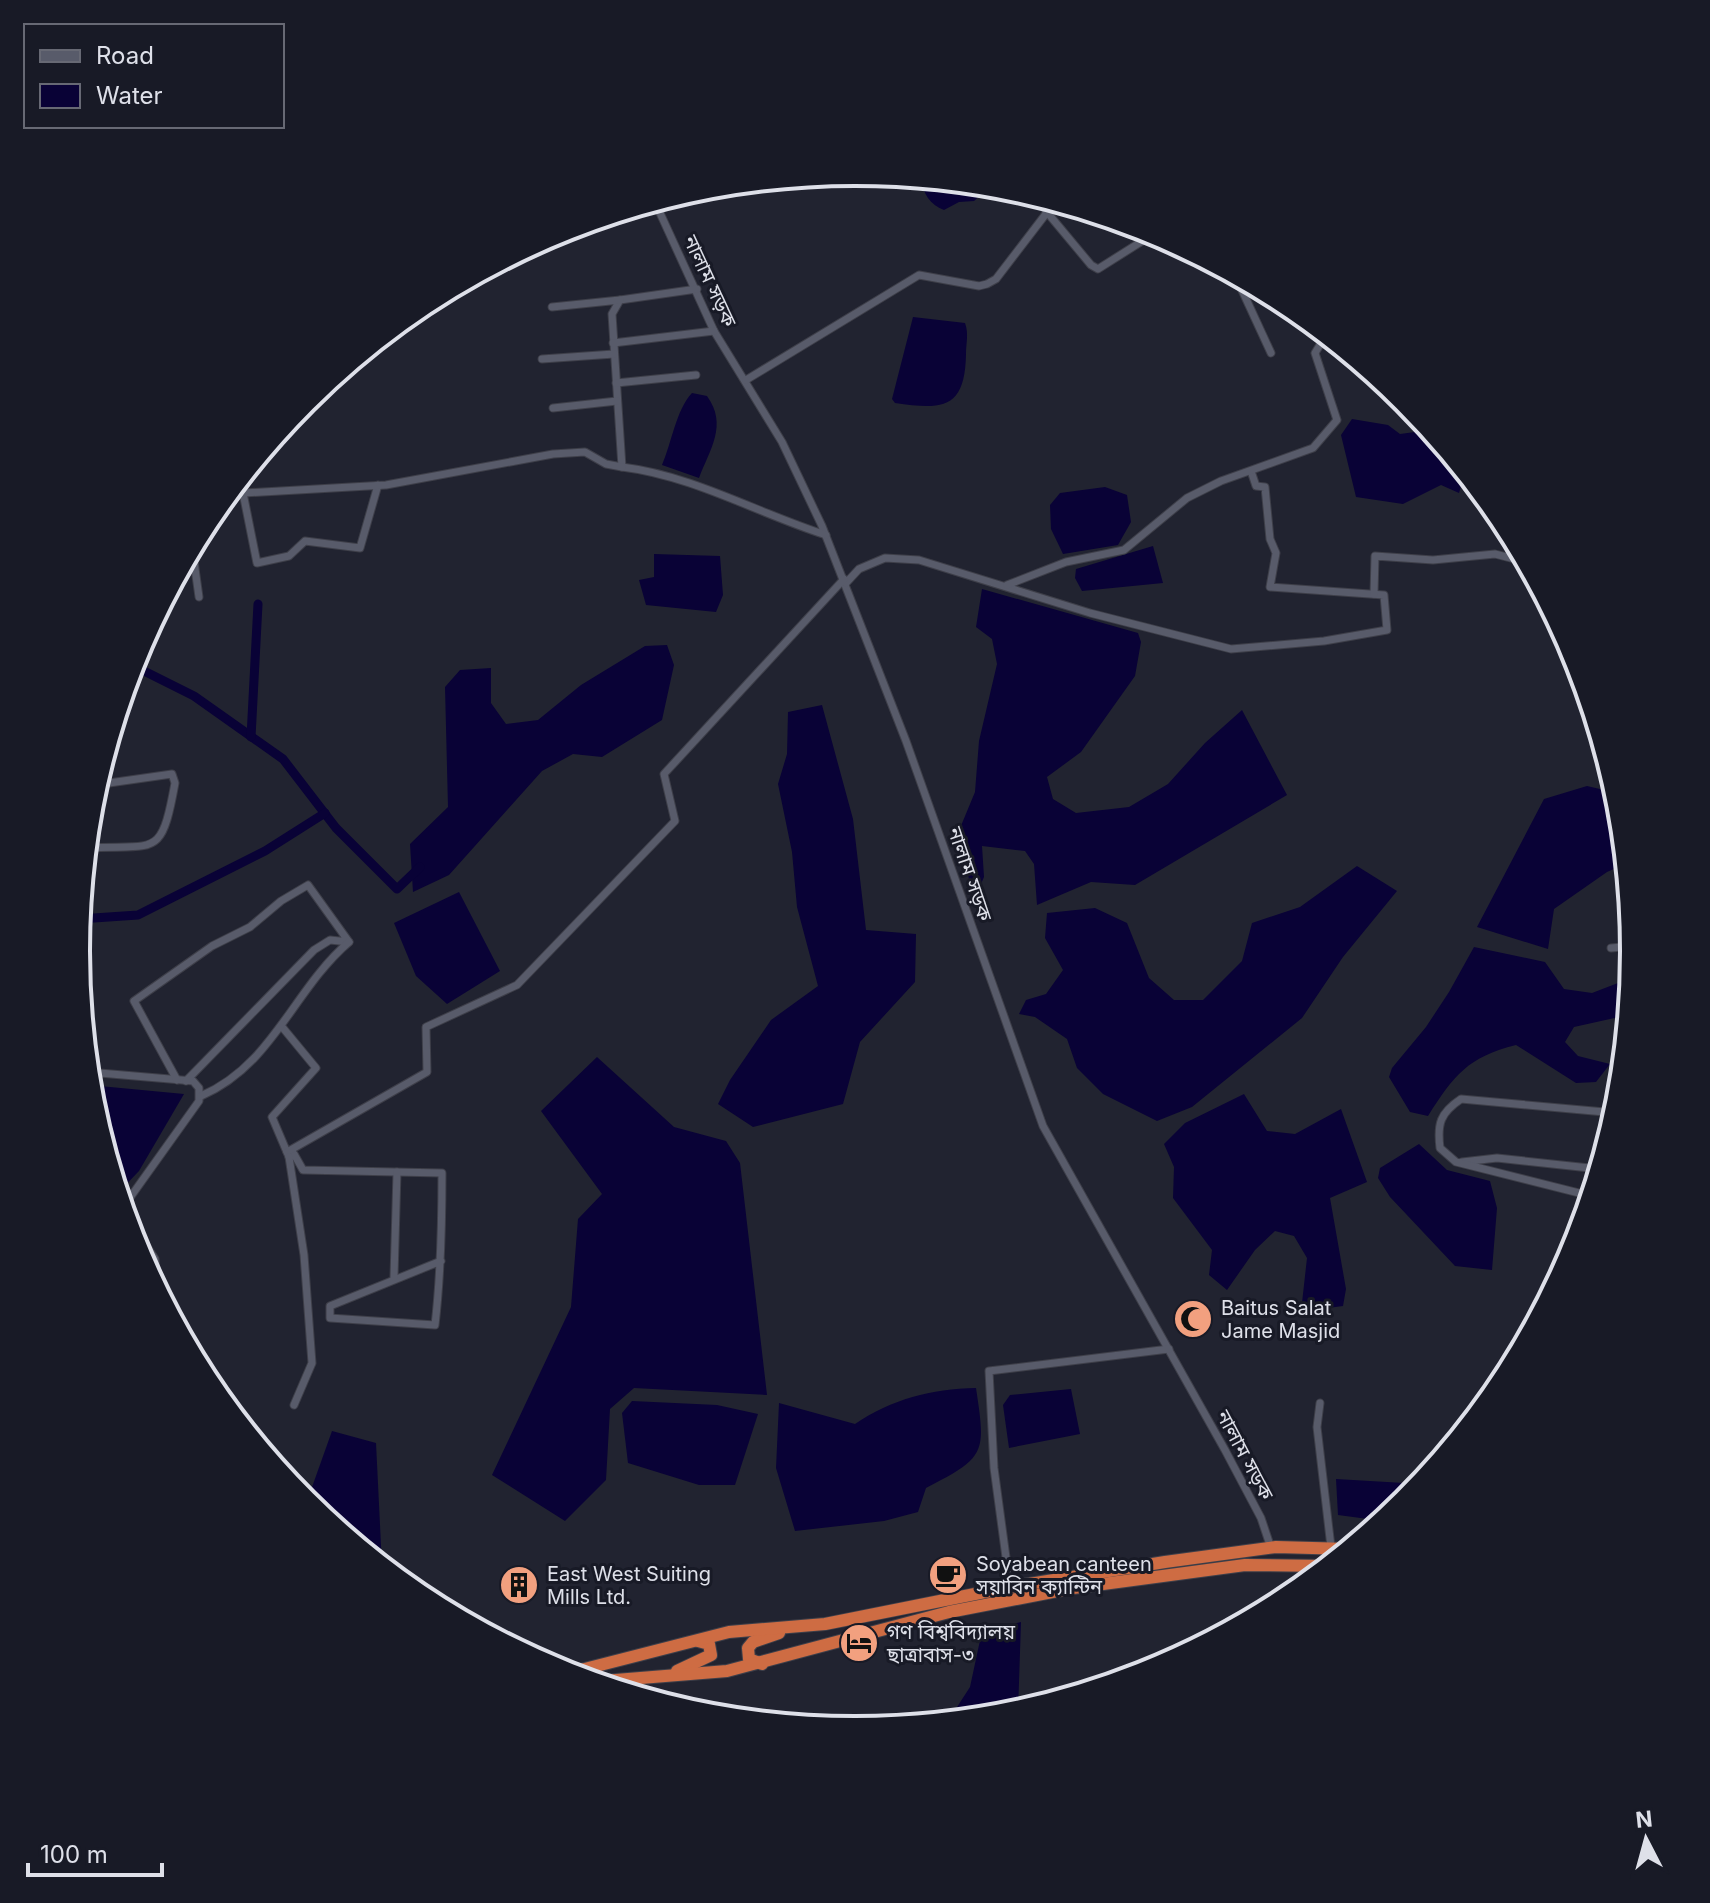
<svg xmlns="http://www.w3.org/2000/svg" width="1710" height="1903" viewBox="0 0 1710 1903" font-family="Inter,'Noto Sans Bengali',sans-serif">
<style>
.water{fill:#090236}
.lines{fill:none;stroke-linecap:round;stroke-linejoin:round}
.canal{stroke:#090236;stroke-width:9}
.minor-casing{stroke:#3e3f49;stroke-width:9}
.trunk-casing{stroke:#3e3f49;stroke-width:14}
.minor{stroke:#585b6a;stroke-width:7}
.trunk{stroke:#ce6c43;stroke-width:12}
.labels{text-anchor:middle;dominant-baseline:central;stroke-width:6;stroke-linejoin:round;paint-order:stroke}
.street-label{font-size:20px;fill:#dee0e9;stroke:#181a26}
.poi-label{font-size:20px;fill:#dee0e9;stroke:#181a26;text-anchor:start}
.rim{fill:none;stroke:#dee0e9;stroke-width:4}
</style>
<rect width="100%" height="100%" fill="#212330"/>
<g class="water">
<path d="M921,179l70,7 -17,15 -15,1 -15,8c-14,-5 -21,-17 -23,-31z"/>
<path d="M913,317l52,6c4,11 1,20 1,31 -1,55 -23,56 -71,49l-3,-4z"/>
<path d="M692,393l15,3c21,29 3,53 -8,82l-37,-13c10,-23 14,-55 30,-72z"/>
<polygon points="1352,419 1388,425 1400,434 1430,430 1465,473 1459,493 1441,485 1403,504 1356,497 1341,435"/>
<polygon points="1105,487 1127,495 1131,522 1118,545 1063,554 1051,529 1050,505 1060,493"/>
<polygon points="1153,546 1163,583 1082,591 1075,578 1076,569"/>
<polygon points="654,554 720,556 723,595 716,612 646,605 639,580 654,577"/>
<polygon points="982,589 1138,633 1141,642 1135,676 1081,752 1047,777 1053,799 1076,813 1129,807 1168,784 1205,743 1242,710 1287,795 1135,885 1091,882 1037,905 1034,864 1025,851 982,846 984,877 974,900 958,833 975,792 979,741 997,664 992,639 976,627"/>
<polygon points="667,645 674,665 662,720 602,757 573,754 542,771 449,875 413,892 410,844 448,807 445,687 460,670 491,668 491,703 506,724 538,720 581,685 645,646"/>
<polygon points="822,705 853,819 866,930 916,934 915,982 860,1042 843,1104 753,1127 718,1104 730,1080 771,1020 818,986 797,907 792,852 778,784 787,754 788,712"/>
<polygon points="1587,786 1617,793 1625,864 1607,872 1554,909 1548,949 1477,927 1544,799"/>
<polygon points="1357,866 1397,891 1343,957 1302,1018 1192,1107 1157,1121 1103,1094 1077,1068 1067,1039 1035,1017 1019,1014 1026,1000 1046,994 1063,970 1045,938 1047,913 1095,908 1127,923 1149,978 1174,1000 1203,1000 1242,961 1252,923 1300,907"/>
<polygon points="459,892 500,971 447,1004 416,976 394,923"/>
<path d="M1474,947l71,15 19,27 28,4 39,-15 -3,37 -54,12 -9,15 13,14 32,8 -14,18 -20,1 -60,-38c-48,12 -62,30 -88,71l-18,-4 -21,-35 3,-9 34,-41 23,-35z"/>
<polygon points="597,1057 674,1127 726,1141 740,1163 767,1395 634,1388 610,1409 606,1480 565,1521 492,1475 571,1307 578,1219 602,1194 541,1111"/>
<polygon points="89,1085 184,1094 139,1171 118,1193 91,1103"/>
<polygon points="1244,1094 1267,1131 1295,1134 1341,1109 1367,1182 1330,1198 1346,1289 1343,1306 1320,1309 1302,1303 1307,1258 1294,1236 1275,1231 1255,1250 1227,1290 1209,1275 1212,1250 1173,1198 1174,1167 1164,1144 1185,1123"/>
<polygon points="1419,1144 1447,1170 1490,1181 1497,1208 1492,1270 1455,1266 1390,1197 1378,1178 1380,1168"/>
<path d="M976,1388c10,66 10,69 -50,100l-8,24 -34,9 -89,10 -19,-63 3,-65 76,21c37,-25 76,-35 121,-36z"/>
<polygon points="1071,1389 1080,1434 1009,1448 1003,1405 1010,1395"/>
<polygon points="632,1401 717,1405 758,1414 735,1485 699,1485 628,1463 622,1413"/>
<polygon points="332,1431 376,1443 382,1566 306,1504"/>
<polygon points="1336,1479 1421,1484 1383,1521 1338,1515"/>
<polygon points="1021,1622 1018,1712 948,1721 970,1687 982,1631"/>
</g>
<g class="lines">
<g class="canal">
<polyline points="132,665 194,696 283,759 336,828 397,889 420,867"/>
<polyline points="251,737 258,604"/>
<polyline points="79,919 138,915 265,851 325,813"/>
</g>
<defs>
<g id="minor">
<polyline points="655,202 714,331 782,442 822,526 906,741 1043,1126 1225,1450 1261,1518 1271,1548"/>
<polyline points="1046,211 1091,265 1098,269 1155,233"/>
<polyline points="1235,275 1271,353"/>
<path d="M697,289l-77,11 -8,14 10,153c72,9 135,46 204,68"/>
<polyline points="552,307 620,300"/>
<polyline points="613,343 714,331"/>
<polyline points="542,359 614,354"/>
<polyline points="746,380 919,275 979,286 987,284 996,279 1055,202"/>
<polyline points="616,383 696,375"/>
<polyline points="553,408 617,401"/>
<polyline points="243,493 257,563 289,556 305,541 360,548 378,485"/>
<polyline points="227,494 386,485 553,454 585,452 606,464 622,467"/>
<polyline points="192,547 199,597"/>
<polyline points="846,583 859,569 885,558 919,560 1090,613 1231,649 1324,641 1387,630 1384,595 1270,587 1276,553 1270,539 1265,487 1256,486 1251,471"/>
<polyline points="1007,585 1066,562 1124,550 1187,498 1221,481 1313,448 1337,420 1315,353 1326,335"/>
<polyline points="1374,594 1375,556 1433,560 1495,554 1526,562"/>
<path d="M86,848c71,-4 75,12 89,-65l-3,-9 -77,11"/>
<polyline points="1611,948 1633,946"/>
<path d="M283,1028l33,40 -44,49 17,40 5,-3 9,16 139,3c0,51 -1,101 -7,152l-105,-7v-12l111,-45"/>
<polyline points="88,1072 193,1081 199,1088 199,1101 124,1206 127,1217 155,1259 158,1293"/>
<polyline points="177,1080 134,1001 212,946 250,927 281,901 308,885 349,942 330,940 314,950 186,1081"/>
<path d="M201,1096c72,-31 92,-106 148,-154"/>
<polyline points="287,1152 427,1072 426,1027 517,985 675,821 664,774 844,579"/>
<polyline points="289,1157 304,1255 312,1363 294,1405"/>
<polyline points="1462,1162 1497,1158 1599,1169"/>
<path d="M1591,1196l-135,-34 -16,-14c-3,-24 0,-35 21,-49l155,14"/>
<polyline points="394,1277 397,1172"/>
<polyline points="1320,1403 1317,1427 1331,1547"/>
<polyline points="1307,1564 1307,1584"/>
<polyline points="1010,1587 994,1468 989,1371 1169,1349"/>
</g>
<g id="trunk">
<polyline points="762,1664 749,1659 748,1648 753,1642 779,1633"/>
<polyline points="677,1671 711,1655 709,1644 698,1641"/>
<polyline points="565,1674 729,1632 825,1624 1010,1587 1165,1562 1276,1547 1349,1549"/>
<polyline points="591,1682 727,1671 949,1612 1073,1588 1245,1565 1329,1566"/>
</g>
</defs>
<use href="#minor" class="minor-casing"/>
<use href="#trunk" class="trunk-casing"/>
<use href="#minor" class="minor"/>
<use href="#trunk" class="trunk"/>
</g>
<defs>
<symbol id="mosque-disc" viewBox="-11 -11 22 22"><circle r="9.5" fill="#f2a07f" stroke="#181a26"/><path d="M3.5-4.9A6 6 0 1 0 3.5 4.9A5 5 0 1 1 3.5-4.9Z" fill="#111"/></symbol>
<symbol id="cafe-disc" viewBox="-11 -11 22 22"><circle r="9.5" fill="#f2a07f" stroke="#181a26"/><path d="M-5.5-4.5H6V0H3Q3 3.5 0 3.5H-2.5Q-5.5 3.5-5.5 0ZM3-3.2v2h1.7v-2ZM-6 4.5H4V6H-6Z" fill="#111"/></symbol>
<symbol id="building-disc" viewBox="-11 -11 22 22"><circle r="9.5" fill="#f2a07f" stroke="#181a26"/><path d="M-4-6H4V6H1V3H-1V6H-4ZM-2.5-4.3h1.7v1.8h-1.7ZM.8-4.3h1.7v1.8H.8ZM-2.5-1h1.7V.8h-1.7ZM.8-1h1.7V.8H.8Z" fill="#111"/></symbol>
<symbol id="hotel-disc" viewBox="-11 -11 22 22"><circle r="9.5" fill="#f2a07f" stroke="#181a26"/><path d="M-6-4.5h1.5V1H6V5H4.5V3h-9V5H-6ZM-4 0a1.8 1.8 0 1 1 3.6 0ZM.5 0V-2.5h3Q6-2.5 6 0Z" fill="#111"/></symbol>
</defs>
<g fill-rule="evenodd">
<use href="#mosque-disc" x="1171" y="1297" width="44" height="44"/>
<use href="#cafe-disc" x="926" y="1553" width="44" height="44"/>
<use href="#building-disc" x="497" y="1563" width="44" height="44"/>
<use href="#hotel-disc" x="837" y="1621" width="44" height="44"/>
</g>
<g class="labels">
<g class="street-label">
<text transform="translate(710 281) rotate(65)">নালাম সড়ক</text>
<text transform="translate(970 874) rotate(71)">নালাম সড়ক</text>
<text transform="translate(1245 1455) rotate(62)">নালাম সড়ক</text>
</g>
<g class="poi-label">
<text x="1221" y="1308">Baitus Salat<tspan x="1221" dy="23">Jame Masjid</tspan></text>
<text x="976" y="1564">Soyabean canteen<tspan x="976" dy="23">সয়াবিন ক্যান্টিন</tspan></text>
<text x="547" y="1574">East West Suiting<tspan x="547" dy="23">Mills Ltd.</tspan></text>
<text x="887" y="1632">গণ বিশ্ববিদ্যালয়<tspan x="887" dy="23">ছাত্রাবাস-৩</tspan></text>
</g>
</g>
<path d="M0 0H1710V1903H0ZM90 951a765 765 0 1 1 1530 0a765 765 0 1 1-1530 0Z" fill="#181a26" fill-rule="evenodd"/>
<path class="rim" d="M90 951a765 765 0 1 1 1530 0a765 765 0 1 1-1530 0Z"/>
<rect x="24" y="24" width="260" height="104" fill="#181a26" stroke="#676974" stroke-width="2"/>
<rect x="40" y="50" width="40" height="12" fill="#585b6a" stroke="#676974" stroke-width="2"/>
<text x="96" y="64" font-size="24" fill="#dee0e9">Road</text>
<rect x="40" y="84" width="40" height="24" fill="#090236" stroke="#676974" stroke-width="2"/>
<text x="96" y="104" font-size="24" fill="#dee0e9">Water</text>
<g transform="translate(1646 1839) rotate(354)" stroke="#181a26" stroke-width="6" paint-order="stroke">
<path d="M0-6L14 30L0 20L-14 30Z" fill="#dee0e9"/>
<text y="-12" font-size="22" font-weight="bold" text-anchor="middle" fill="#dee0e9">N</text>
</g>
<path d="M28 1863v12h134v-12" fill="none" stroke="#dee0e9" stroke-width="4"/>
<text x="40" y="1863" font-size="24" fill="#dee0e9" stroke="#181a26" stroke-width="6" paint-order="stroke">100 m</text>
</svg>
